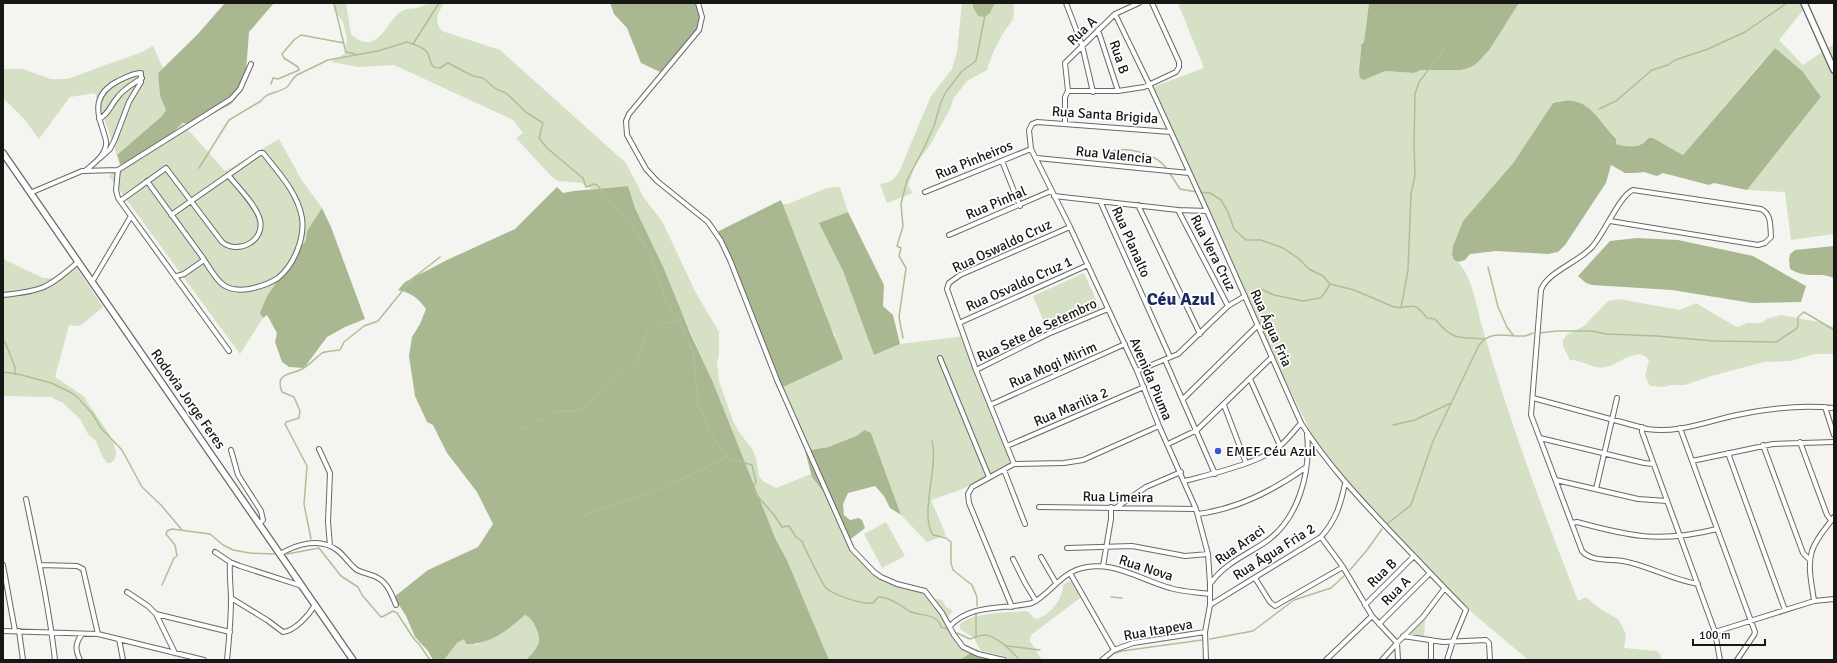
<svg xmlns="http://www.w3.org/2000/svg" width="1837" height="663" font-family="Signika,sans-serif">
<rect width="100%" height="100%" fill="#f4f5f1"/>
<!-- green -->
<path fill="#d5e0c5" d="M333,3H346L351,34C379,60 387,16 404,10C408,8 413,9 417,8C421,7 424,5 428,4C433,2 439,3 444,3C438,14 433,20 442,31L500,50L626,163L644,198L662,221L695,291L719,332V354L717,363L719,381L733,421L739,432L753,450L756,458L759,476L763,481L776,488L811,474L830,500L844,539L857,557L873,574L883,581L900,583L917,590L930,598L942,600L946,607L953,611L949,615V633L962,644L976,649L960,660H829L787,560L776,540L712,380L635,208L628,186L592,189L581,183L558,181L551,176L516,138L523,133L513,120L394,65L359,67L331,62L344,54L347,40L343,22L334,10Z
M962,3H971V6L990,13L995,3H1013L1014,8L1013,19L1002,35L992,55L987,70L967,81L953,99L951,107L930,145L915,165L908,186L913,193L887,203L880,184C890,183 894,180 899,172L931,96L952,69L957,52Z
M1178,3H1369L1364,42L1361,45C1363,61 1353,65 1364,80L1385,71L1414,73L1421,70L1435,69L1461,70L1490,49L1519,3H1809L1779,40L1803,65L1834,44V234L1791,240L1785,192L1747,190L1821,97L1775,48L1762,62L1683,155L1653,138H1648C1641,149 1627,147 1616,144L1615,139L1579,102L1562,100L1553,103L1514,162L1463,221L1453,246L1452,254L1454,260C1470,267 1477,307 1481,323C1508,417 1542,509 1578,601L1586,597L1599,608L1618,619L1626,634L1624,648L1657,651L1661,655V660H1528L1468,609L1408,551L1369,509L1317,445L1263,335L1153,87L1204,68Z
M153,46L163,68L158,73L160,96L166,110L162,116L117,155L95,93L70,97L39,139L25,120L3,98V69H22L51,79H67L142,52Z
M182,123L225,171L279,139L301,179L322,208L307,231L306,240L267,296L261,312L263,318L240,354L109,176L120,164L130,162L165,143Z
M840,187L848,212L820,223L843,271L874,355L900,344L966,336L990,403L1015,464L960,490L931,500L946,535L927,542L901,515L871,433L865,430L856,436L827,447L805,451L776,377L782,380L835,348V334L826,327L815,292L773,204H788L827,188Z
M3,259L43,278H59L74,264L103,307L80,326L69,325L55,377L85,397C89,410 130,450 111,463H108L103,458L96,441L88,434L80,419L63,403L51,397L3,396Z
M1084,273L1100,308L1048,331L1033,296Z
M1619,299L1680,310L1696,303L1733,325L1738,327L1747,323H1761L1767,319L1781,315L1819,322L1834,327V354H1815L1791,361L1764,362L1711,376L1685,385H1670L1664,387L1650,386L1645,376L1649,360C1638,345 1618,365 1606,367C1594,370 1584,360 1570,360L1563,346V340L1568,334L1584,326L1608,301Z
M886,522L905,556L882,568L864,534Z
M1071,581L1077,589L1080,598L1031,635L1030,641L1042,660H1010L1004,656L981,651L974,638L960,629V624C974,612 1006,613 1025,611L1029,612L1034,618L1038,619C1051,613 1063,599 1063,585L1067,582Z
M525,615C533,618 540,633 539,642C538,649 531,655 526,660H444L457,643L464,638L476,645C495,637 510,629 525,615Z
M1425,619L1424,639L1406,638Z"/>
<!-- forest -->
<path fill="#a9b891" d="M225,3H274L249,32L246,71L236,98L231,104L203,119L193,124L182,123C164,144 148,159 120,164L117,155L162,116L166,110L160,96L158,73L197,35Z
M610,3H698L701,25L660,72L641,63L627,28L614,14Z
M1369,3H1519L1490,49L1477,63L1471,67L1461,70H1421L1414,73L1385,71L1364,80L1360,78C1357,66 1362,57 1361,45L1364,42Z
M1775,48L1803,72L1821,97L1747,190L1714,183L1709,185L1663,173L1657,176L1644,172L1636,173H1625L1611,165L1606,183L1565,245L1558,252L1548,254L1496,251L1470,254L1465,260L1458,262L1454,260L1452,254L1453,246L1463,221L1514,162L1553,103C1587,92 1596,118 1616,139V144C1628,147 1641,149 1648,138H1653L1683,155Z
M628,186L635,208L664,269L691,335L712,380L776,540L787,560L829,660H526C531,655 537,649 539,642C540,633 533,618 525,615C508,630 489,645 466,644L464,639L457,643L444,660H433L428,651L415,637L406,616L394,597L428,570L478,547L493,524L477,492L447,453L433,425L427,422L415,396L409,356L412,337L420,324L426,309C418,298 412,293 398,290L405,282L447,260L515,229L557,187L563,193L574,191Z
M781,200L843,359L783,387L717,232Z
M322,208L331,227L365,319L345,327L327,337L304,368L289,367L282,362L275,342L277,333L267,315L263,318L260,313L267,296L306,240L307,231Z
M848,212L884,285L883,306L893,315L900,344L874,355L843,271L819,223Z
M1637,238L1678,240L1753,256L1806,286L1801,302L1752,303L1672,290L1592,285L1586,283L1578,276L1610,241Z
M1834,246V278C1818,271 1808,280 1790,269L1789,260L1790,254L1795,250Z
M865,430L871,433L901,515L890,508L884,496L875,486L848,493L843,504L844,515L850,520L859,518L862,520L865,528L847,542L830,500L812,477L805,451L828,447L856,436Z
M976,649L992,660H960Z"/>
<!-- water -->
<path fill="#afbe97" d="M971,3H995L990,13L985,17L978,16Z"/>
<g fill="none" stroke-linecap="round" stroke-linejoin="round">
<!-- stream -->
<path stroke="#afbe97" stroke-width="1.5" d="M334,3L345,49L346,52L355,54
M413,44L439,3
M271,84L273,78L278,79L299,70L298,67L284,58L282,54L294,40L301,35L344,43
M1599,109L1616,101L1652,70L1668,65L1675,60L1708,49L1745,32L1787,3
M1110,152C1126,145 1157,154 1167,169
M199,168L229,120L261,101C266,92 279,93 287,87C291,83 292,78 297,75L328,60L378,51L407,42C413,44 424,47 427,52C432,59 428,68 440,68L448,63L473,76L483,78L496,89L506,93L527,113L543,123L539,138L547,148L578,174L583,178L586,187L594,184L597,185L634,229L651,256L666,300L687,337L693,352L698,403L712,436L723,453L730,459L752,465L756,482L753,488L754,492L774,515L782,527L789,526L796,537L802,541C803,545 823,585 826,588C834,595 863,605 873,603L878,597C887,596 902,606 909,611C917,615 929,614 936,619C939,621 940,624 941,627L947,629
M1169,172L1180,189L1197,192L1210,193L1221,200L1228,212L1234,229L1246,240H1261L1283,248L1298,258L1309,269L1323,276L1330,284L1354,290L1394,307C1412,310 1412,298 1427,318L1435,319C1440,325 1446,333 1455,336C1463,339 1475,337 1484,339
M1488,267L1498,307L1507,327L1513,335
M1250,292L1259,288L1274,295L1303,301L1320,298L1324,294L1330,284
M1401,308L1408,270L1411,194L1415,175L1414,145L1415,94L1419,82L1445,48
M1540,333L1556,331H1592L1606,334L1657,336L1714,341L1776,342L1796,329L1798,326V317L1804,312L1834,330
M903,338L899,317L906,268L899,256L901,248L897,246L903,226L901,204L907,180L924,148L934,126L941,102L946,92L962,71L976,61L985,15
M3,341L5,342L15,367V373
M3,372L22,375L51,383L72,393L78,398L92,413L101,428L122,450L142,487L161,505L182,530
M1393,425L1415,420L1451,403
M520,430L558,411H574L582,409L637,360C652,330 636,329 677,321
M932,441C939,465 919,516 933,535L946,538L951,542V563L953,570L972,585L977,597V606
M583,516C631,497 683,484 727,456
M1387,524L1411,505L1433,441L1479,345C1492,329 1506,337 1524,336C1527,336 1530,334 1533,333
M311,539L304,504L307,466L285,424L286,422L299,418L300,411L294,397L282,392C274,372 292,375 302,369C310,365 315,358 322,353C327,351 334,351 340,350L344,342L364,326L378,321L412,279L440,257
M287,554L319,548L341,576L358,587L362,595L380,616L382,617L393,611L397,613L414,639L419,644L430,660
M1350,570L1367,550L1382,529
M162,585L174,558L177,556L175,545L166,534L167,531L172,529L210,534L223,545L233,550L250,553L274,554
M1111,597L1122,598
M957,633L970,639C975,638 980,634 986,635C997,637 1013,651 1019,660
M976,637V614
M1210,639L1253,631L1294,600L1331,588L1344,576
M1007,646L1040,650
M1106,660L1113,654L1122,651L1202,640"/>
<!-- street casing -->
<g stroke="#696a67" stroke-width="6">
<path id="street" d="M698,3L702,17L699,30L629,114L626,121L627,135L646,169L657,181L708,222L721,241L730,260L777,380L852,549L874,572L881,577L897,584L925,591L942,613L954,635L963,647L978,654L1004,660
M1066,3L1082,45L1093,92
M1115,14L1150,86L1207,211L1301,423C1327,464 1359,498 1392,533C1417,559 1441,585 1466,610L1453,641L1447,660
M1098,30L1118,91
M1068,91H1118L1144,87L1176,72L1179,67V62L1152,3
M99,119C109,114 110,106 117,98C123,89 133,84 142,78
M1065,123V97L1068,91L1065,63L1115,14L1139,3
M1171,132L1037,122L1032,124L1029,130L1031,149L1070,227L1137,371L1159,426L1196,509L1208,554L1210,584V605L1205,632L1206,660
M1037,158L1189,173
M1002,161L1020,206
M118,170L116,190L118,198L229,351
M85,171C93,164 104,157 106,145C107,140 104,135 103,130C95,109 95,93 118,81C124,78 133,73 141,73V82L129,102L115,139L110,149L100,158
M147,181C166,207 184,232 203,258C209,267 216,281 225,286C232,290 242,290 249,289C259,287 269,284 278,278C294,265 305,238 302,218C298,193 278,172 263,153H260L171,215
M925,192L1031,149
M30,193L82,171L118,170L231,99L240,89L251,64
M1054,196L1178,210L1207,211
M120,201L166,168L222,242C238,255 265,241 260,220C257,206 237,186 228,175
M1100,201L1170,357
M1138,205L1200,334
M1178,210L1228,306
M1610,221L1758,245L1765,243L1771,237C1770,227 1772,214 1761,209L1633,190C1620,195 1604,234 1592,247C1579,262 1547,272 1541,290L1531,415L1582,551C1591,562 1611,559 1623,561C1650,566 1672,580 1698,584
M949,235L1051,191
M177,276L184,274L204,260
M92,282L131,216
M3,295C43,291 48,288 78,262
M959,323L1088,265
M940,358L989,477
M1165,360L1215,474
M976,370L1048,334L1108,309
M1137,371L1178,354L1228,306L1245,296
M1250,379L1280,446
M1533,398L1647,429C1677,434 1708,421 1737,415C1769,408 1802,405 1834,408
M1183,399L1257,326
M990,405L1125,344
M1224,405L1246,463
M1825,407L1834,435
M1642,427V432L1715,632L1720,660
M1680,428L1755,632L1754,635L1737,660
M1540,438L1644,463L1653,464
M1800,442L1827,515L1831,520
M1168,444L1197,430L1272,357
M1763,445L1803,553L1810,560
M1007,446L1144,387
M319,449L330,473L328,522L330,546
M231,450L238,475L261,511L263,520L259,524
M1728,453L1785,610
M1692,461L1773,444L1834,442
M1014,464L976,370L947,289L949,283L960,275L1070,227
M1004,470L1025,524
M1556,480L1638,499L1667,501
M1185,481C1211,474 1260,463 1280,446C1288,439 1294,431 1301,423
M1596,489L1617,398
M26,499C37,552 49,606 55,660
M1039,507L1196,509
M1117,507L1146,487L1181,472
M1198,514C1237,509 1274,490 1305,468
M1572,523L1577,522C1632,537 1661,543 1717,529
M1321,537L1343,567L1372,616L1397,643L1382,660
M1067,548L1132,546L1185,556L1208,554
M215,552L230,562L240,566L302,586
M280,554C297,544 320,537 337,550C345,556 349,564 357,570C363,573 369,574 374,576C387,581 391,593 396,605
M1041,557L1056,583
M1013,559L1025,583L1036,601
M3,565L15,631
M40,565L77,566L83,569L98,634
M1103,566L1111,519V507
M1070,573L1114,650
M1255,578L1270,602L1275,606L1343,567
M1210,584C1224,564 1244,556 1264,543C1298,521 1311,473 1307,434
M127,592L148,606L156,614L230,632
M231,598L267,620L283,632C295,631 309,615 315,605
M1814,601C1812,585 1807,566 1812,551C1816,538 1827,527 1834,517
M1210,605L1321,537C1336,520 1340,506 1345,484
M1365,605L1414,556
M1012,607L969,503L968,494L972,487L1014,464L1064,463L1083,460L1159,426
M156,614L175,653
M1379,624L1429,574
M950,626C972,603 1004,610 1032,603C1049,595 1058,577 1076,570C1109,557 1140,580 1170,588C1183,592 1197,592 1210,594
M3,631L98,634L204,660
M19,631L23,660
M1715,632L1814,601L1834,599
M1403,636L1443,642L1486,640L1489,643L1490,660
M119,639L123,660
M80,660C75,649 75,644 82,634
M227,660C229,640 231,620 231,600C231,587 229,575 230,562
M1102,660L1114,650L1133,643L1205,632
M1326,660L1372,616
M1398,660L1397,643L1423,617L1444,589
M1431,660V640"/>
</g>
<!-- secondary casing -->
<g stroke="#696a67" stroke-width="8">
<path id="secondary" d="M1804,3L1834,70
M3,153L353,660"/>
</g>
<!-- street -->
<use href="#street" stroke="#fff" stroke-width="4"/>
<!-- secondary -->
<use href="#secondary" stroke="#fff" stroke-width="5.5"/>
</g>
<!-- markers -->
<circle fill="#3459c9" stroke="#fff" stroke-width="1.5" cx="1218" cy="451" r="4"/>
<g text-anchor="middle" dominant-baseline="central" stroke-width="3.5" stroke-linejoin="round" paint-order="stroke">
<!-- street labels -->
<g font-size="14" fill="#171716" stroke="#fff">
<text transform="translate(1082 31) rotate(-44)">Rua A</text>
<text transform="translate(1119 57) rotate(71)">Rua B</text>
<text transform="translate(1105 115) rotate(4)">Rua Santa Brigida</text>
<text transform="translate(1114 155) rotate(6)">Rua Valencia</text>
<text transform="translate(974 160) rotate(-22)">Rua Pinheiros</text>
<text transform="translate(996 203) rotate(-23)">Rua Pinhal</text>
<text transform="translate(1131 242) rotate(66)">Rua Planalto</text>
<text transform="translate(1002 246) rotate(-25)">Rua Oswaldo Cruz</text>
<text transform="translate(1213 253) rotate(63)">Rua Vera Cruz</text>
<text transform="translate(1019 284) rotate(-24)">Rua Osvaldo Cruz 1</text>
<text transform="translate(1271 328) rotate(66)">Rua Água Fria</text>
<text transform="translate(1037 330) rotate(-25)">Rua Sete de Setembro</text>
<text transform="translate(1053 365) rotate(-24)">Rua Mogi Mirim</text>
<text transform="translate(1151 379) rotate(67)">Avenida Piuma</text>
<text transform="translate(188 399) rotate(55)">Rodovia Jorge Feres</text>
<text transform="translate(1071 407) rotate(-23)">Rua Marilia 2</text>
<text transform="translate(1118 497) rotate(1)">Rua Limeira</text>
<text transform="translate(1240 545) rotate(-35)">Rua Araci</text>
<text transform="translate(1274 552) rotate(-32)">Rua Água Fria 2</text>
<text transform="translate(1146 568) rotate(18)">Rua Nova</text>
<text transform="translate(1382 573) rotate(-44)">Rua B</text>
<text transform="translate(1396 591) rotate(-45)">Rua A</text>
<text transform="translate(1158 630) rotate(-10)">Rua Itapeva</text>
</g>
<!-- poi labels -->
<g font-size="14" fill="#171716" stroke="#fff" text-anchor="start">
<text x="1226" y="451">EMEF Céu Azul</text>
</g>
<!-- district labels -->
<g font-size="18" font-weight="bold" fill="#192d64" stroke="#fff">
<text x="1181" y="299">Céu Azul</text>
</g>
</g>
<!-- border -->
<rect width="1837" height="663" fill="none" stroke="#171716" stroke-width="8"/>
<!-- scale -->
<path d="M1693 639v6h72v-6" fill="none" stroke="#171716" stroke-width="2"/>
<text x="1699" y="639" font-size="12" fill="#171716" stroke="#ffffff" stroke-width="3" paint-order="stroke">100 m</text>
</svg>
